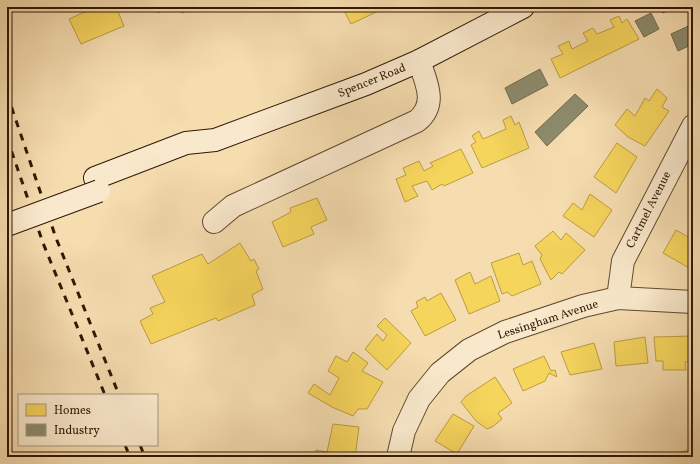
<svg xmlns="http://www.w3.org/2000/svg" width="700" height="464" font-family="Vollkorn,serif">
<rect width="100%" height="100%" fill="#f6ddb0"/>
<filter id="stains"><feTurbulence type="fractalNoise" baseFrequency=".005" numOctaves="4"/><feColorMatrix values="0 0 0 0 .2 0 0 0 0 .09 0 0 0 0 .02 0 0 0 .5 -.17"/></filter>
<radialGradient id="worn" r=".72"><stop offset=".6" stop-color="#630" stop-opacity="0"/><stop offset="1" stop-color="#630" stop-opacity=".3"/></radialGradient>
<!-- homes -->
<path fill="#f6d55c" stroke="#bb9c41" d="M96,7H116L124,26L81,44L69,19Z
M154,7H170L158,13Z
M179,7H196L182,13Z
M342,7H387L351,24Z
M619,16L622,23L627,19L639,39L560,78L551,59L563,54L558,46L569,41L572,49L588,41L583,33L593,28L597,34L614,27L610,20Z
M657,89L667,98L662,107L669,111L645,146L628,137L615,125L627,109L635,116L645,98L649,101Z
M511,116L515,125L519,122L529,148L482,168L471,145L476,142L472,136L479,131L483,139L506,129L503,120Z
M617,143L637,157L616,193L594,177Z
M461,149L473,173L444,186L442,184L432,190L427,181L412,186L418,196L405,202L396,179L406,175L403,168L419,161L424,171L433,166L430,163Z
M590,194L612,210L594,237L563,216L573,203L582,210Z
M317,198L327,220L311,227L314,234L283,247L272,222L291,212L290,208Z
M676,230L693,240V265L691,269L663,253Z
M553,231L561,240L566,233L585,250L562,274L559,272L551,280L540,259L542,255L535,246Z
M240,243L251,261L254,259L259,269L256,271L263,289L252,295L255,305L218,321L216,318L151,344L140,321L153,314L150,308L165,302L152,276L202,254L208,264Z
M519,253L523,265L532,261L541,284L512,296L507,292L502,294L491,263Z
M470,272L475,284L491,276L500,301L469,314L455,280Z
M441,293L456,320L425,336L411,311L418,307L416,302L425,297L427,301Z
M385,318L411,343L387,370L365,349L377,334L383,341L387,335L377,326Z
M693,336V361L685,362L686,370H663V361H656L654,337Z
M645,337L648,363L616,366L614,342Z
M594,343L602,369L570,375L561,352Z
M353,352L368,363L362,371L383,382L367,409H358L353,416L332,407L308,393L314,384L330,395L339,378L328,371L336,356L347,362Z
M544,356L551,371L555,370L557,377L549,373L545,381L523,391L513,369Z
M495,377L512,403L498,413L502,419L492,427L487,429L476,421L461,402L466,396Z
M453,414L474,426L457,454L435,441Z
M333,424L359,427L355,457H314L316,450L327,452Z
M693,449V457H678L677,453Z"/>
<!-- industry -->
<path fill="#8c8c6e" stroke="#71694e" d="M660,7H674L663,13Z
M651,13L659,29L644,37L635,21Z
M693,24V44L678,51L671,34Z
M540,69L548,85L512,104L505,88Z
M575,94L588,106L547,146L535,132Z"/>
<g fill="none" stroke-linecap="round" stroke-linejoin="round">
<!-- street casing -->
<g stroke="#62482e" stroke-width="24">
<path id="street" d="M214,222L233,206L417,121C438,104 426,82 419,61
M618,298L623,261L693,126
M398,457L404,431L419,399L440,373L469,350L505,332L583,306L618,298L693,302"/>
</g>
<!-- secondary casing -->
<g stroke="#311703" stroke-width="24">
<path id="secondary" d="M95,178L186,143L215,140L366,84L419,61L523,7"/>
</g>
<!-- street -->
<use href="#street" stroke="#f9e9cc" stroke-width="22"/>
<!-- secondary -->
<use href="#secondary" stroke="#f9e9cc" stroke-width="22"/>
<!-- rail -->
<path stroke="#311703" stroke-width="3" stroke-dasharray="7 7" stroke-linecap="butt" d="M7,94L56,238L119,395
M7,138L43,243L105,395
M125,445L130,457
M140,445L145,457"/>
<!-- secondary-bridge casing -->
<g stroke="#311703" stroke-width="24" stroke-linecap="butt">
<path id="secondary-bridge" d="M7,225L99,191"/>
</g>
<!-- secondary-bridge -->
<use href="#secondary-bridge" stroke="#f9e9cc" stroke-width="22"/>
</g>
<g text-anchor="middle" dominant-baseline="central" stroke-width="4" stroke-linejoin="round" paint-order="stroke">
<!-- street labels -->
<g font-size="12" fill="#311703" stroke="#f9e9cc">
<text transform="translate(372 81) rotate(-22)">Spencer Road</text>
<text transform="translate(649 210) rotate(-63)">Cartmel Avenue</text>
<text transform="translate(548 320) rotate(-18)">Lessingham Avenue</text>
</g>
</g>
<!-- margin -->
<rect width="700" height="464" fill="none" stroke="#f6ddb0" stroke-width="24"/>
<rect x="8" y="8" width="684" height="448" fill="none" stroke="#311703" stroke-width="2"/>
<rect x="12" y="12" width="676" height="440" fill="none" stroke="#311703"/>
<!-- legend -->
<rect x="18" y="394" width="140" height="52" fill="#f9e9cc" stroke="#a9957c"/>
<rect x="26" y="404" width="20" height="12" fill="#f6d55c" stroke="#a9957c"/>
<text x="54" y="414" font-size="12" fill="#311703">Homes</text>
<rect x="26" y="424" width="20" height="12" fill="#8c8c6e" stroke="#a9957c"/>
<text x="54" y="434" font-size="12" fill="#311703">Industry</text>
<rect width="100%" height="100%" filter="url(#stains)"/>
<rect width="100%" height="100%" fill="url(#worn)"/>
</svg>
